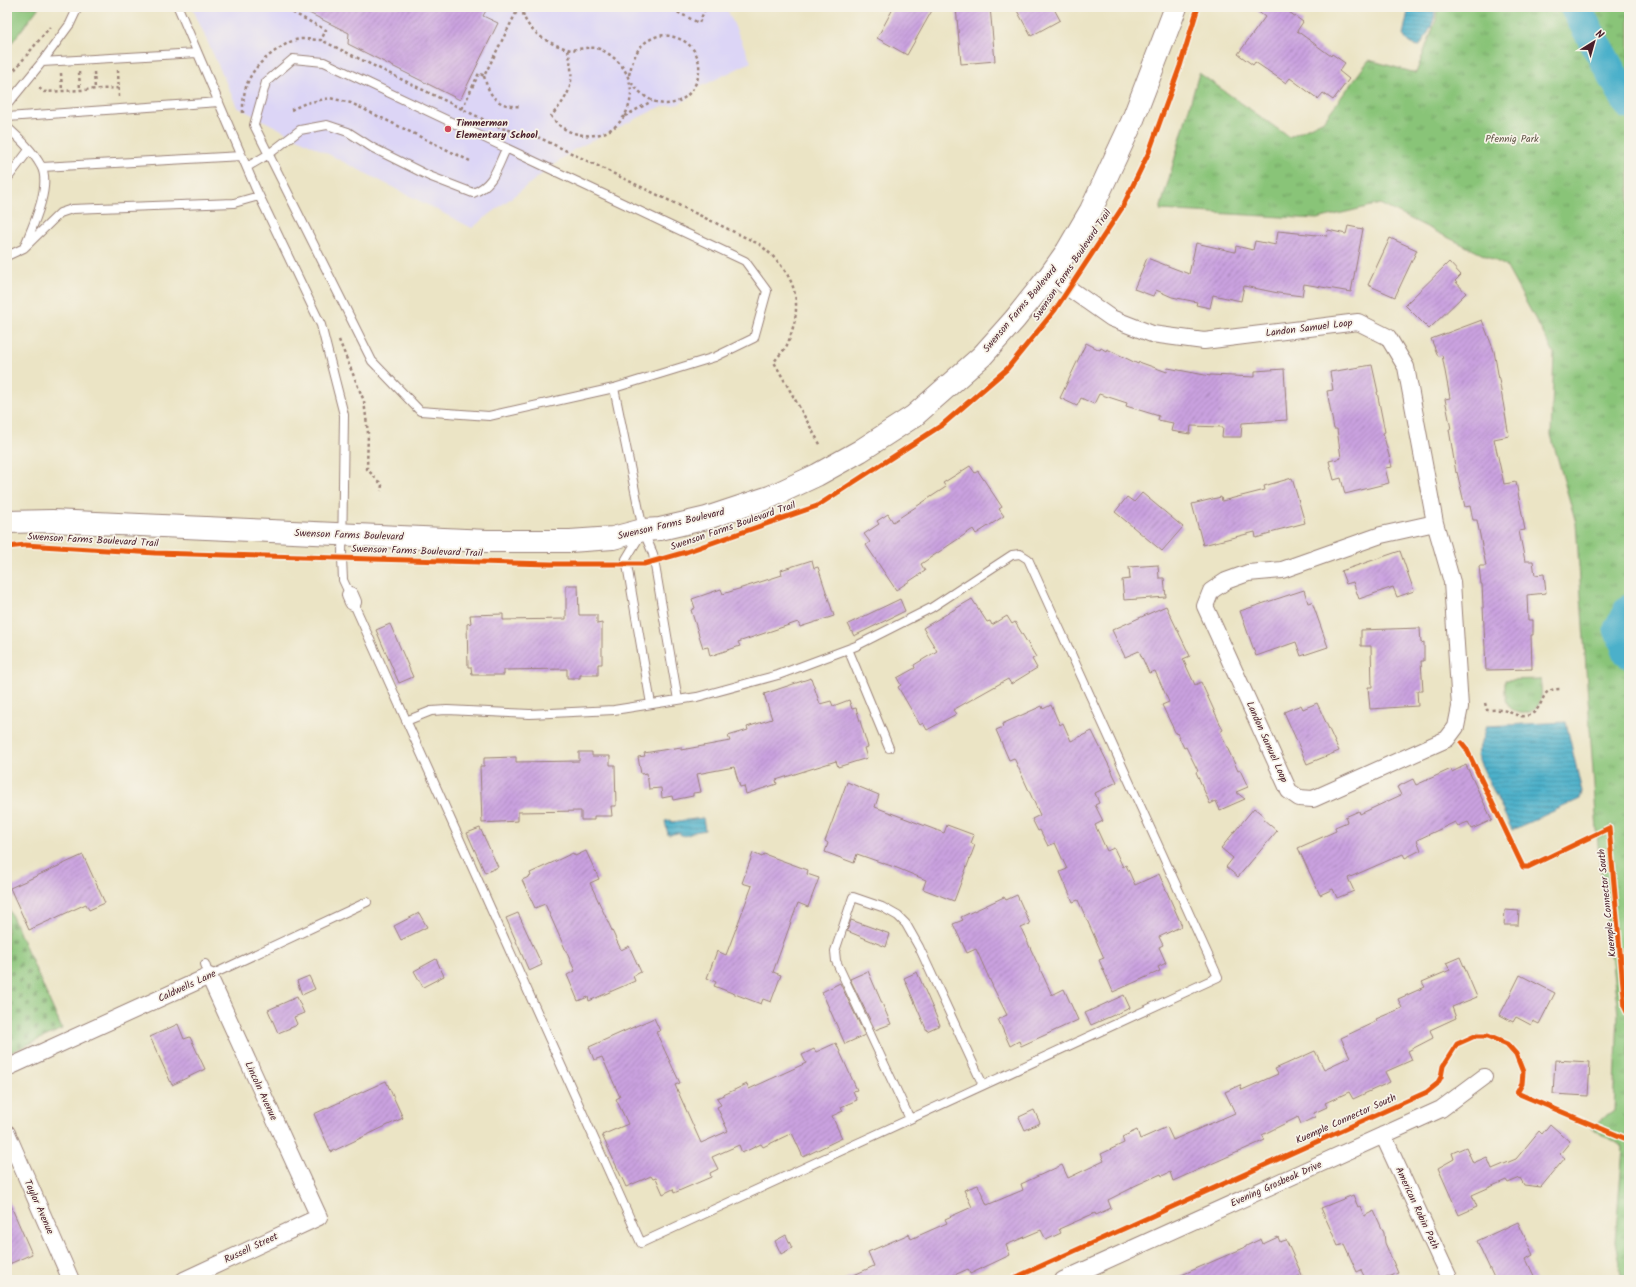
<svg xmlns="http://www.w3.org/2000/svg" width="1636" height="1287" font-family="Kalam,sans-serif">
<defs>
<pattern id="grass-tufts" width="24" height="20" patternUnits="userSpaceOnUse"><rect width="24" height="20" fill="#89c478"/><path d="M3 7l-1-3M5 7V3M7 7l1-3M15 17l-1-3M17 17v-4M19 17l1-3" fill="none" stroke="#729f63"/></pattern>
<pattern id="cemetery-stones" width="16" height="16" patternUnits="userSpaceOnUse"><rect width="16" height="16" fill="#89c478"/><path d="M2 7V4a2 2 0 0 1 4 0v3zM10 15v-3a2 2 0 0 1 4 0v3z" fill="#729f63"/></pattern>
<pattern id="water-rules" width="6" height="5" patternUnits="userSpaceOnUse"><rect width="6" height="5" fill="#4bb0ca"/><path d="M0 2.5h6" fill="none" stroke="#408fa4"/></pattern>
<pattern id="building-hatch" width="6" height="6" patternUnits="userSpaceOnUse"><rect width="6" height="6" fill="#caa2e0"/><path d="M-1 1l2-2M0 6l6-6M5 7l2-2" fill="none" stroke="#a683b6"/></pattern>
</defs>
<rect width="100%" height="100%" fill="#f7f3e8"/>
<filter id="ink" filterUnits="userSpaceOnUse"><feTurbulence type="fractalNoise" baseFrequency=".025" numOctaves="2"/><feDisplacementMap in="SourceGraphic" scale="8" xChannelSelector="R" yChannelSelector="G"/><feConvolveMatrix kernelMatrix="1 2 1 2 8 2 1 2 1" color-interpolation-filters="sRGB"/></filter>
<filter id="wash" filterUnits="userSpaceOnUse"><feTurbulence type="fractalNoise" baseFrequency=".012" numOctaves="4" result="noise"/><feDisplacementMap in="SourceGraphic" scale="16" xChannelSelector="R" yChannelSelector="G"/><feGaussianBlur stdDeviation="0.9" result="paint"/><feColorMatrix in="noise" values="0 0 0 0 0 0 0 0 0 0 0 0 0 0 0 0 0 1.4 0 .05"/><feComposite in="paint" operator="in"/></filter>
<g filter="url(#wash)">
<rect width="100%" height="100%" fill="#ebe4c5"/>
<!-- built -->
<path fill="#dcd5f6" d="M192,7H726L751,62L696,89L688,99L679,104L660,107L573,150L472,228L237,107Z"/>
<!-- grass -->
<path fill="url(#grass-tufts)" stroke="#6a7252" d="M1437,7H1629V1280H1622L1615,1242L1623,1148L1591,1127L1614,1111L1618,1013L1598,845L1576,523L1551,435L1554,353L1506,266L1380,204L1317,219L1160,210L1199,73L1289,137L1324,120L1369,60L1416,73L1436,20Z
M1540,679C1541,687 1543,696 1539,704C1532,717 1512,716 1507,702C1504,695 1505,687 1505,680Z"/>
<!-- cemetery -->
<path fill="url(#cemetery-stones)" stroke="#6a7252" d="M7,905L62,1029L7,1054Z"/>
<!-- pitch -->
<path fill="#89c478" stroke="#6a7252" d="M7,7H39L7,49Z"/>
<!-- water -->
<path fill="url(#water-rules)" stroke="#4a687a" d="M1409,7H1434C1438,20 1426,35 1420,46C1411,46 1407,42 1403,35Z
M1566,722L1582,792L1580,799L1512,830L1477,756L1486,726Z
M703,818L705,830C702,831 697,831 694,832C688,835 685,838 678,833L668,835L665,821L671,820L672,822Z"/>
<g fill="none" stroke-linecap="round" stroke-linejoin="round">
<!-- stream -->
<path stroke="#4bb0ca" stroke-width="5" d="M1620,89L1629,85"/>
<!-- river -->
<path stroke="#4bb0ca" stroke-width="31" d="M1575,7L1629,104
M1629,610L1619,629L1629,653"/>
</g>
<g id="blocks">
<!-- building -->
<path fill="url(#building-hatch)" d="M297,7H488L483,16L498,23L460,100L348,44L349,33Z
M894,7H934L907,55L877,38Z
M956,7H990L995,61L961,64Z
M1015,7H1053L1060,20L1031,36Z
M1252,7H1282L1303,22L1297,31L1331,56L1332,54L1345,63L1339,71L1349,79L1333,100L1323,93L1318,99L1290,78L1286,83L1255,62L1253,65L1238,54L1265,17Z
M1348,226L1363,229L1351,292L1304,284L1302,296L1278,293L1244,286L1241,301L1213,295L1210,308L1196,305L1197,302L1172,297L1156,290L1153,296L1134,289L1147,258L1189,274L1196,243L1235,252L1236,246L1253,250L1255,241L1276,245L1278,231L1327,236L1328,230L1346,234Z
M1390,238L1417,250L1395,297L1368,285Z
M1449,262L1461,275L1455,281L1466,293L1429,329L1405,305Z
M1482,320L1494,351L1509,436L1494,439L1504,484L1516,482L1525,530L1519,531L1525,561H1533L1535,575L1544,574L1546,593L1527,595L1528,620H1533V635H1531L1532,669L1486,670L1482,584H1481L1479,566H1486L1477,520H1473L1470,506L1465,507L1457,472L1456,473L1449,429H1451L1445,399L1450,398L1442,355L1438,356L1431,339Z
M1086,343L1100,350L1101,348L1106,351L1107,349L1138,364L1139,362L1167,372L1168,368L1210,376V375L1255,377V371L1284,369L1287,420L1242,423L1241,437H1222L1223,427L1191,426L1190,434L1171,431L1173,423L1158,420L1159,416L1126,406L1127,403L1099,394L1094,404L1081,398L1077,406L1060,398Z
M1372,365L1378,392H1377L1385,432L1383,433L1392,467L1385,468L1389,483L1345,494L1341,478L1334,480L1329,461L1341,458L1337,429H1334L1327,391L1333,390L1330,372Z
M970,466L975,473L978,471L1002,507L999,509L1004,516L976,534L973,529L921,564L925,571L896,590L866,545L870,542L864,534L879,524L877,521L888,514L893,522L946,487L943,483Z
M1292,478L1305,523L1270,532V534L1256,538L1255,532L1203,545L1192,504L1221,497L1222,501L1265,490L1264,486Z
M1142,493L1183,527L1162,551L1115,512L1127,497L1134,502Z
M1400,551L1414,591L1397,597L1393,587L1359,599L1353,582L1346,584L1341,571Z
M812,560L814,568L818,567L834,616L800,627L798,622L738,642L740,646L710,656L708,647L703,648L691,610L695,608L692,599L721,589L723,594L782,575L781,570Z
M1158,565L1159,578H1164L1166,597L1124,600L1122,580L1130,579L1129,567Z
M566,585H578L579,615H597V624L602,623V664H598V675H580V678H567V669L504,670V675H472L471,667H468L467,624L471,623L470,615L503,614V620L566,619Z
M1304,590L1308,603L1312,602L1328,647L1301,656L1296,642L1256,656L1240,611Z
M900,599L905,611L854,636L848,624Z
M972,599L987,622L990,621L992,625L1007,616L1012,624L1015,622L1036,657L1032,659L1037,668L1011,684L1008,679L953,710L956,714L927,730L923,723L920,725L898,687L901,685L897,678L915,668L914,665L937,651L923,628Z
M1166,606L1190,656L1183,659L1195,685L1201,682L1223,730L1220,732L1238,771L1240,770L1248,787L1236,792L1245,799L1220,810L1216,801L1210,804L1196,772L1198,771L1186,747L1184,748L1177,733L1176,734L1162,705L1169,702L1155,671L1149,673L1139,651L1125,657L1112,630Z
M390,624L413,677L399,683L376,630Z
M1420,628L1421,643L1424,642V661H1421L1423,691H1417L1418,706L1370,709L1368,687H1372L1371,646H1361V630Z
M811,678L820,704L831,701L833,706L849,700L852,709L856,708L868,747L864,748L867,758L838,767L836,761L776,780L777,784L746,794L744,786L740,787L734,767L697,774L701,792L693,793V796L673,800L672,796L662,798L661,788L649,789L647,773L641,774L638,757L645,756L644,753L681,747V750L730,741L728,736L748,730L747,727L772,719L764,694Z
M1317,703L1339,751L1307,764L1284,712L1301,705L1303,709Z
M1051,705L1060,725L1063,723L1071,741L1092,731L1117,782L1095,793L1099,803L1095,805L1103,821L1095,825L1107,851L1114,848L1123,867L1126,865L1135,885L1159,874L1182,926L1159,937L1163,945L1159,947L1166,963L1158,967L1160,971L1113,992L1099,960L1104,958L1078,900L1073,902L1060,872L1067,869L1055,843L1048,846L1040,830L1038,831L1032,819L1040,815L1014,758L1009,760L996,730L1003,727L1002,724L1042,706L1043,709Z
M579,752H592V756H610V765H615L616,806H611L612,816H594V820H581V811L518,812V821L482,823L480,766H484V758L516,757V762L579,761Z
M1466,765L1492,820L1472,829L1468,822L1458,826L1455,822L1417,840L1421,850L1405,858L1403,854L1348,878L1354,891L1337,898L1333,889L1320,895L1298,848L1336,831L1335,827L1347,822L1345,817L1359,811L1360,814L1401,795L1397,787L1413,779L1416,785L1451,769L1452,772Z
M847,782L879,795L875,807L944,833L947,825L974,835L971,843L975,845L954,901L923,889L926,880L897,868L857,854L854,863L825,852L828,843L825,841Z
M1254,808L1264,816L1263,819L1277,831L1238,877L1226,867L1233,858L1221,848Z
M480,828L498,867L485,873L467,833Z
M586,851L599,879L590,883L621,950L629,946L641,972L633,976L635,981L589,1001L588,997L578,1001L567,975L575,971L545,904L535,908L522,880L531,876L530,873L573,853L575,856Z
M753,853L762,857L764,854L808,870L807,874L819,878L808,907L798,903L773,972L781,975L771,1002L763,999L761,1004L714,986L716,982L707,978L717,951L726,955L752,886L742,883Z
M83,855L105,903L89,910L86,904L29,930L10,888Z
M1017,895L1030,924L1021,928L1052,995L1064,989L1078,1020L1021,1046L1019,1041L1010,1046L998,1019L1007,1015L993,987L976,949L967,953L953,924L963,920L961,917L1004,897L1006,900Z
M1505,910L1519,911L1518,925H1504Z
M419,913L427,927L401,940L394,926Z
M518,913L542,965L529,971L506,918Z
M851,920L890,934L886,947L847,931Z
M1460,957L1477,997L1452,1007L1456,1018L1430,1030L1433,1038L1408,1051L1412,1060L1385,1072L1390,1082L1353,1099L1349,1092L1325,1103L1327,1107L1314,1113L1315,1117L1301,1124L1298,1117L1262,1135L1265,1140L1173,1181L1170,1172L1162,1176L1161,1174L1132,1187V1188L1108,1200L1111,1208L1096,1215L1095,1213L1059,1229L1061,1233L1046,1240L1041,1230L1006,1245L1010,1255L970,1274L968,1269L943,1280H843L874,1266L868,1252L909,1234L911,1239L947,1223L945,1219L972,1207L964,1190L978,1185L987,1205L1023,1190L1021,1184L1062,1165L1068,1178L1104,1161L1101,1154L1124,1143L1122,1137L1137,1130L1140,1139L1167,1127L1173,1140L1235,1113L1225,1092L1240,1085L1242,1090L1278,1074L1275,1069L1315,1051L1324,1069L1350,1057L1341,1038L1377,1021L1376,1019L1402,1008L1398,999L1425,987L1422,982L1450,970L1446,963Z
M436,959L444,976L423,987L414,971Z
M868,971L891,1024L875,1030L850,979Z
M917,972L940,1025L927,1031L904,978Z
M1520,975L1555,993L1539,1024L1533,1021L1531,1025L1516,1017L1513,1022L1500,1015Z
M309,976L315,989L302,995L297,981Z
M840,983L865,1035L845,1044L822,992Z
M1124,995L1130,1008L1091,1025L1085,1013Z
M297,997L304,1013L294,1017L297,1024L295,1026L278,1033L268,1010Z
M654,1018L660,1031L656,1032L680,1083L675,1085L701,1143L728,1131L717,1107L721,1105L717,1098L747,1084L749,1089L806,1063L802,1055L814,1049L816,1052L836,1043L857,1090L853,1091L857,1100L841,1107L843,1111L832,1116L842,1138L803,1157L792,1133L763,1147L761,1144L742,1153L739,1145L712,1157L718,1169L710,1173L711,1177L674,1193L673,1189L663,1194L656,1178L653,1179L651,1176L626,1187L602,1135L628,1124L616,1099L620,1097L602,1057L594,1060L589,1047Z
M178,1024L184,1039L190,1037L205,1069L172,1085L150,1037Z
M1555,1060L1590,1062L1588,1096L1553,1094Z
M386,1081L403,1118L331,1152L314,1114Z
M1034,1110L1040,1123L1025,1130L1019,1117Z
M1550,1124L1570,1142L1560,1154L1565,1158L1541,1187L1524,1185L1520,1178L1508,1183L1506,1180L1472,1195L1477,1207L1459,1215L1438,1168L1454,1159L1452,1153L1466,1147L1473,1163L1487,1157L1492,1169L1516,1159L1539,1131L1542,1134Z
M1353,1195L1358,1207L1360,1206L1364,1216L1374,1211L1384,1233L1385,1243L1398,1273L1382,1280H1366L1361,1270L1357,1272L1344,1244L1338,1246L1321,1208Z
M7,1197L32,1254L7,1265Z
M1518,1222L1533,1255L1526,1259L1536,1280H1495L1477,1241Z
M786,1235L792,1248L781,1254L775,1241Z
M1278,1237L1280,1242L1286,1240L1302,1275L1291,1280H1170L1246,1247V1246L1261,1239L1263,1244Z"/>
</g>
</g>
<g filter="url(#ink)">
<use href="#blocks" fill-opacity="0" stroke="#9a8278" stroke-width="1"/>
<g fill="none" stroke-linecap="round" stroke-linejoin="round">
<!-- lane casing -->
<g stroke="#9a8278" stroke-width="10">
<path id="lane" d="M178,7L255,187L321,325L344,415L342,558L343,580L350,595
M293,59L324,62L745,261L767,291L754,338L715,357L614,388L489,416L420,411L372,361L254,125L266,82Z
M42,62L197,53
M7,105L42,62L70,24L78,7
M7,117L219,102
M7,127C19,138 33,151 41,166C52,185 33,226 25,245
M42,167L242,156
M247,167L269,154L300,130L327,125L348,132L373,148L429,176L473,193C494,185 497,167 506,149
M7,179L29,150
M7,256L24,248L60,213L72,209L234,203L259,196
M614,388L643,530L653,554L678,700
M641,534L626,559L651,704
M353,602L641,1243L1218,977L1028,559L1020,554L1012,555L931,608L856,646L778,675L697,697L614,710L530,714L447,710L431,711L406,721
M848,649L889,748
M205,964L209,976L367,902
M910,1119L836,961L835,951L853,897L882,907L898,916L906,924L919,947L983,1085"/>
</g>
<!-- street casing -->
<g stroke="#9a8278" stroke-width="18">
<path id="street" d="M1050,275L1111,318L1152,334L1204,341L1358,322L1388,337L1406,367L1435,523L1452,582L1460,707L1456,727L1447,739L1313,799L1299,798L1289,791L1205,606L1211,591L1226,581L1248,573L1282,570L1381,535L1435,523
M350,595L353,602
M7,1068L209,976L319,1217L184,1280
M7,1133L71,1280
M1383,1135L1450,1280
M1063,1280L1441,1109L1484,1077"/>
</g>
<!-- secondary casing -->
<g stroke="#9a8278" stroke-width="24">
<path id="secondary" d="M7,522L52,521L487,541H570L613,538L643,530L660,529L707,518L770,497L817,475L860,451L914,416L982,356L1015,319L1050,275L1067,251L1091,210L1132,122L1176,7"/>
</g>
<!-- path -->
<path stroke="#9a8278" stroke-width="2.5" stroke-dasharray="3 3" stroke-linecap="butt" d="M282,7L326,30L321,40
M522,7C524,32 549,44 571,50C579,49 588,47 596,48C602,49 609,54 614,58C650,88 624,145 578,134C567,132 558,126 551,116C574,91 574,80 568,49
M667,7L699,23L706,7
M118,70L119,97
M79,72L80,90
M94,72L95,89
M61,73L62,91
M629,75C634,56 637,43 658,36C667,34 676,37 684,41C725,67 675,141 630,81
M484,76C489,96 498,108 521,106
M7,79L50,27
M39,88L44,92L119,88
M462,109L479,73L484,76L519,7
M291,110L306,103L330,98L351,103L470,161
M243,113C242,82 254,64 280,48C286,44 294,39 302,39C309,39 315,40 321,40L501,128L540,138L759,244C786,266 802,288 794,324C792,330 790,339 787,345C784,351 778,356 774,362L821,446
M625,116L652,101
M339,340L364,401L368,433L367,469L382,485L381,491
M1485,703L1487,710C1493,710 1500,709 1506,711C1511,712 1518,717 1524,716C1542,715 1541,694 1549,691C1553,689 1558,689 1562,689"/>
<!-- lane -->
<use href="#lane" stroke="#fff" stroke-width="8"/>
<!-- street -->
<use href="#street" stroke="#fff" stroke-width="16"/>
<!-- secondary -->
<use href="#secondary" stroke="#fff" stroke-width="22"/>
<!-- cycleway casing -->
<g stroke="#f7f3e8" stroke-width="8">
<path id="cycleway" d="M7,547L25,545L155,553L551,564H644L686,552L817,506L942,425L1007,369L1055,310L1122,208L1149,152L1180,66L1198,7
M1462,743L1466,748L1523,867H1528L1609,828L1625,1008L1629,1016
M1010,1280L1427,1092L1437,1084L1441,1077L1443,1066L1457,1044L1475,1036H1488L1507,1044L1516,1054L1523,1072L1522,1084L1517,1093L1624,1138H1629"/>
</g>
<!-- cycleway -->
<use href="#cycleway" stroke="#e8590c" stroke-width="5"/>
</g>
</g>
<!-- markers -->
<circle fill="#d1495b" stroke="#f7f3e8" stroke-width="1.5" cx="448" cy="129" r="4"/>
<g text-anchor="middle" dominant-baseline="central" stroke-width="3.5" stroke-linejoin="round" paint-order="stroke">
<!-- poi labels -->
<g font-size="10" font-weight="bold" fill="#4a1f2b" stroke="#f7f3e8" text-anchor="start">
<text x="456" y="123">Timmerman<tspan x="456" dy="12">Elementary School</tspan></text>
</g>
<!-- park labels -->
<g font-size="10" fill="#5d5142" stroke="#f7f3e8">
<text x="1512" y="139">Pfennig Park</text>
</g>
<!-- street labels -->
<g font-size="10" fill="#4a1f2b" stroke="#f7f3e8">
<text transform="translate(1072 265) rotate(-56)">Swenson Farms Boulevard Trail</text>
<text transform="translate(1020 309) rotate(-50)">Swenson Farms Boulevard</text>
<text transform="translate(1309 328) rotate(-7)">Landon Samuel Loop</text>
<text transform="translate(671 524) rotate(-13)">Swenson Farms Boulevard</text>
<text transform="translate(733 526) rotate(-19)">Swenson Farms Boulevard Trail</text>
<text transform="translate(349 535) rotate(2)">Swenson Farms Boulevard</text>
<text transform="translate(93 540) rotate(3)">Swenson Farms Boulevard Trail</text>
<text transform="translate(417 551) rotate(2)">Swenson Farms Boulevard Trail</text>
<text transform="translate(1267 742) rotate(66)">Landon Samuel Loop</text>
<text transform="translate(1607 903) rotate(-96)">Kuemple Connector South</text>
<text transform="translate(187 986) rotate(-25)">Caldwells Lane</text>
<text transform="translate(261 1091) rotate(65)">Lincoln Avenue</text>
<text transform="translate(1346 1119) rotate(-24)">Kuemple Connector South</text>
<text transform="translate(1276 1184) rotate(-24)">Evening Grosbeak Drive</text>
<text transform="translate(39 1207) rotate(66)">Taylor Avenue</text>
<text transform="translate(1417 1208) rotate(65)">American Robin Path</text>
<text transform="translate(251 1248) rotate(-25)">Russell Street</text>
</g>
</g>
<!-- margin -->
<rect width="1636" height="1287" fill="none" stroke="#f7f3e8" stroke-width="24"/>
<!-- north arrow -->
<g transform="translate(1594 42) rotate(37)" stroke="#f7f3e8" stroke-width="3" paint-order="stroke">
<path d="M0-3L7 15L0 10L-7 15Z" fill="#4a1f2b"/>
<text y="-6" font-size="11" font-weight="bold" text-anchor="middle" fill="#4a1f2b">N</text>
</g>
</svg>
